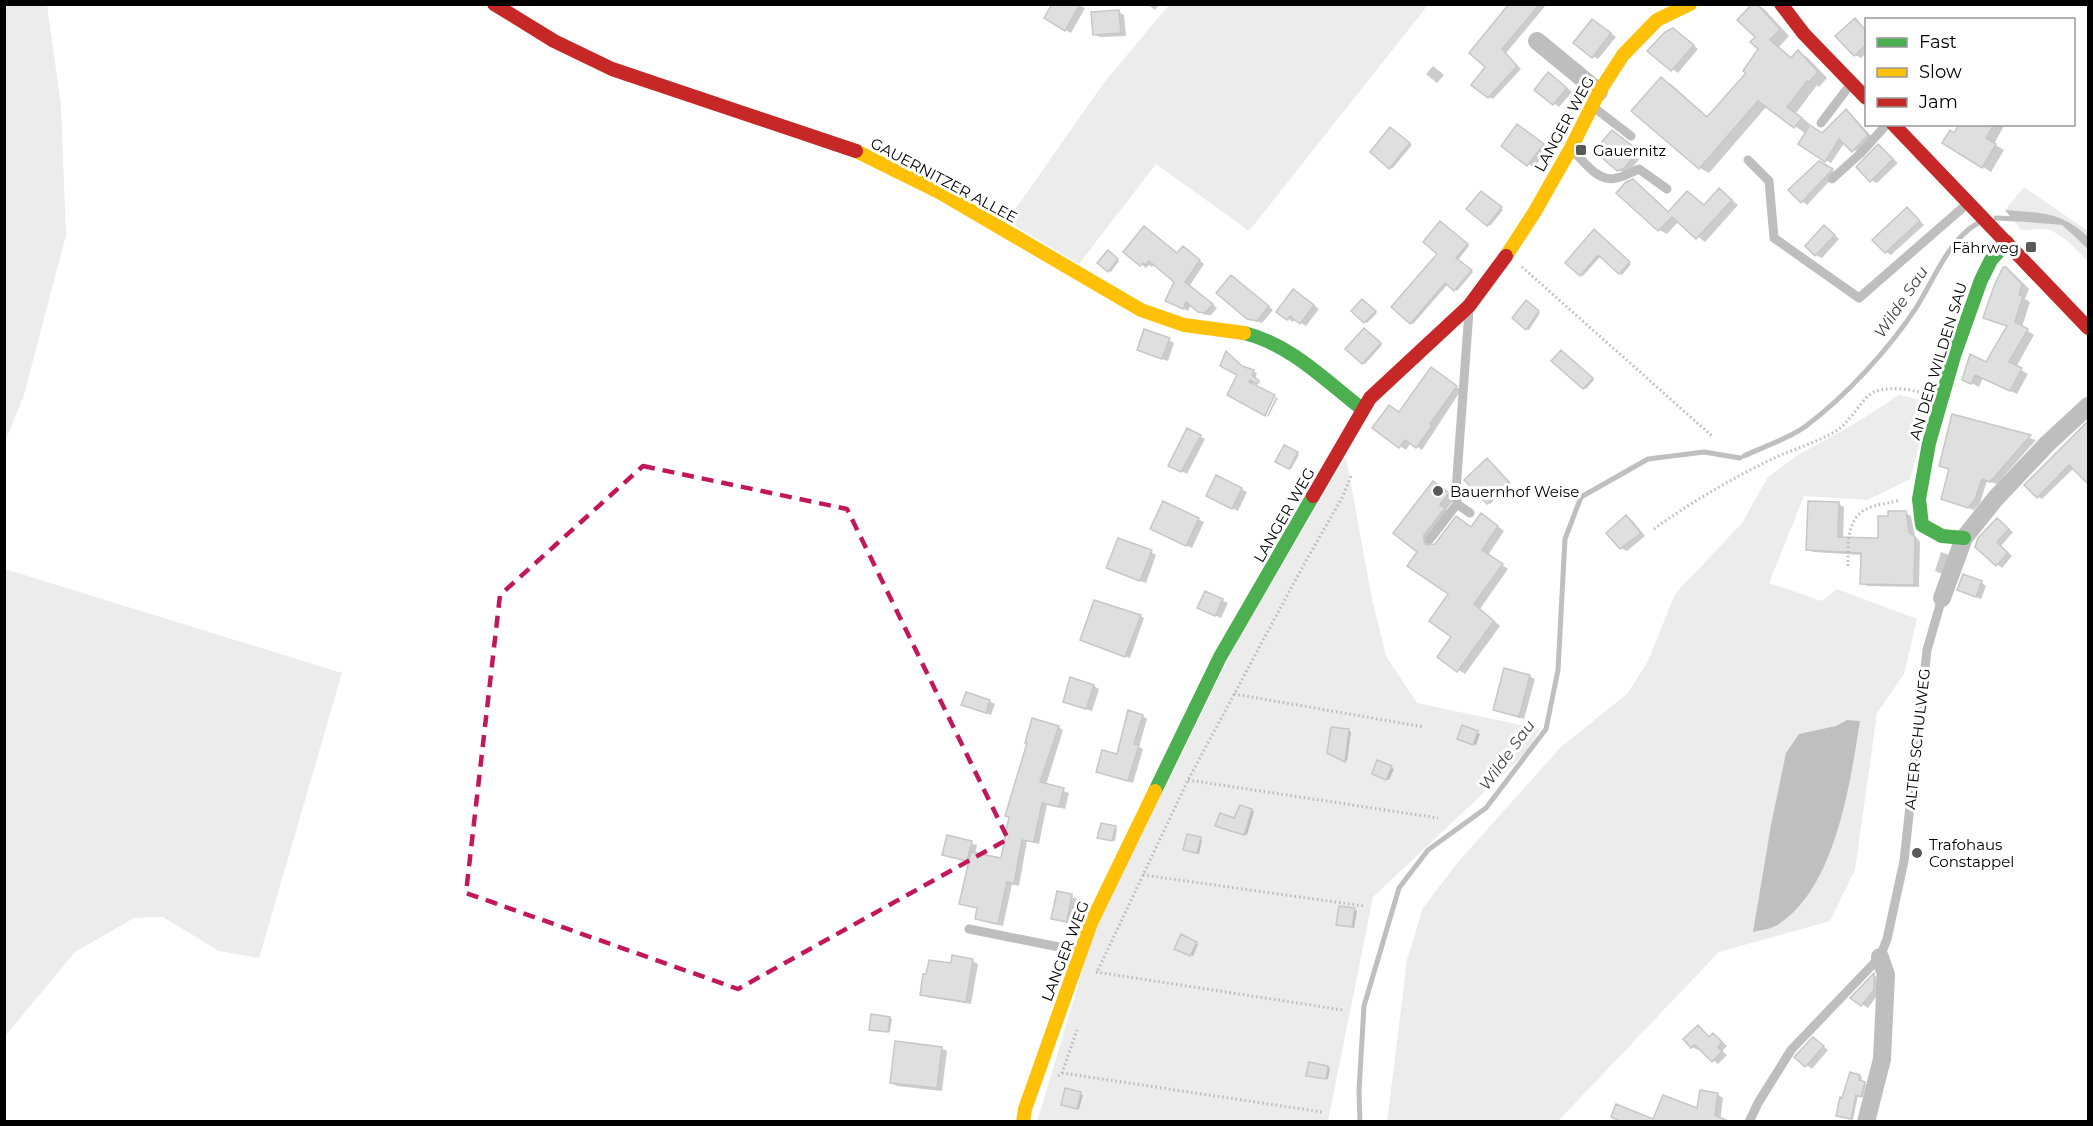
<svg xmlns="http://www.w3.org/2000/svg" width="2093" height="1126" font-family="Montserrat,sans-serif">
<rect width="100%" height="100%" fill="#fff"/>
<!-- green -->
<path fill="#ececec" d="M5,4L47,5L61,105L66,235L24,395L5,442Z
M1169,5H1428L1249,231L1156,164L1079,264L1007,221L1103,84Z
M2024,187L2088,231V237C2061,211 2040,213 2005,210Z
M2014,221L2062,225L2088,249V261L2067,240L2049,229L2021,230Z
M1899,395L1931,402L1910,479L1867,500L1804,496L1769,583L1822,601L1837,589L1917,619L1904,674L1877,713L1855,870L1830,921L1719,952L1558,1121L1387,1122L1407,960L1423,908L1458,862L1561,747L1628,693L1648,661L1675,594L1742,523L1768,477L1798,455L1859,421Z
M1346,457L1372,599L1386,656L1417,703L1540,729L1526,753L1373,897L1328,1121L1037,1122L1094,932L1241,633Z
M5,569L342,673L259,958L219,951L163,917L134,918L75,952L5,1036Z"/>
<!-- water -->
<path fill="#bfbfbf" d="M2005,210C2040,213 2061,211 2088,237V249L2062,225L2014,221Z
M1847,720L1860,721C1850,783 1836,886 1779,924C1772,929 1761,930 1753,932L1771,825L1786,753L1799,734L1836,726Z"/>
<!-- shadow -->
<path fill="#0003" d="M1078,4L1085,8L1071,33L1046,18Z
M1147,4H1159L1155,10Z
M1513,4H1547L1506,53L1521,69L1493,99L1489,97L1487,67Z
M1756,4L1764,9L1789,36L1779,47L1792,58L1798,52L1808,58L1827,78L1819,87L1817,85L1796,113L1810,124L1808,126L1822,135L1846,111L1851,114L1873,138L1859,154L1845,142L1831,163L1800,144L1806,134L1767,106L1709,173L1700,168L1661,79L1671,84L1709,118L1748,73L1760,49Z
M1119,12L1124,15L1126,36L1100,37L1094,34Z
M1855,20L1866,30V53L1861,58L1855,55L1838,36Z
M1598,24L1616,37L1598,59L1593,56Z
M1679,33L1698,49L1678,73L1649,51Z
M1433,66L1444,75L1437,83L1426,74Z
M1554,77L1572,92L1559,107L1536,89Z
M1961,124H2005L1994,144L2004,150L1991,172L1944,143L1955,134Z
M1523,129L1548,148L1534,168L1504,145Z
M1393,130L1412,145L1392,169L1390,167Z
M1618,135L1643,155L1629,171L1624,173L1618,170Z
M1878,146L1898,163L1877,183L1871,180Z
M1819,163L1837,173L1807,205L1790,190Z
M1633,181L1640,185L1670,213L1705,206L1719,190L1738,205L1705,242L1679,221L1667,234L1659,230L1618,193Z
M1483,194L1503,210L1490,226L1488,225Z
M1907,209L1924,225L1891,255L1886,252Z
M1442,224L1469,246L1458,260L1473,272L1457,291L1448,284L1413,324L1411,323L1439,254Z
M1825,227L1839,239L1822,258L1816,255Z
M1596,233L1631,264L1622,275L1601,256L1583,276L1581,275Z
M1125,251L1178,255L1188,251L1204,264L1190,285L1217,308L1211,315H1205L1191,305L1188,311L1172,303L1176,282L1155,264L1152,267L1149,265L1146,268Z
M1110,253L1119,261L1111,272L1108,270Z
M2006,269L2013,273L2029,289L2025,299L2030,302L2022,327L2034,335L2016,367L2028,374L2017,394L1983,378L1979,387L1964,379L1987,364L2008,327L1984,318Z
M1236,279L1273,310L1262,323L1248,318Z
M1299,294L1319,309L1306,326L1295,319L1293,322L1288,319Z
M1365,302L1377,313L1367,323L1353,311Z
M1529,304L1540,313L1529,330L1526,328Z
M1367,331L1382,345L1365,364L1362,363Z
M1169,340L1174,343L1168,361L1144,352Z
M1564,353L1594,380L1586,389L1583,387Z
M1244,368L1257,373L1255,378L1261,384L1253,381L1252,385L1229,394Z
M1437,372L1461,390L1422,450L1411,442L1406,450L1374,428L1400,414Z
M1276,397L1278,398L1268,417L1267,416Z
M1953,415L2036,440L1997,484L1987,481L1980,503L1974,510L1948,501L1951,470L1941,465Z
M1188,430L1205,439L1187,474L1170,465Z
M2080,438L2088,446V482L2074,468L2042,499L2037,496Z
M1285,447L1299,455L1291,469L1277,462Z
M1489,461L1511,483L1490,504L1488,503Z
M1217,477L1247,492L1238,511L1213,499Z
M1440,487L1455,498L1446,510L1451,513L1431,540L1432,546L1488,519L1504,531L1488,555L1508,569L1480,609L1500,626L1465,674L1439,657L1453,636L1450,594L1419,552L1395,533Z
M1164,503L1204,522L1192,548L1157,532Z
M1839,504L1844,507L1843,539H1879L1889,517L1906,513L1911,516L1915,536L1920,542L1919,587L1867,586L1862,583V555L1813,552L1807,549Z
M1626,517L1632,520L1645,536L1627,551L1621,548L1608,533Z
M1997,520L2013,532L2001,546L2012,556L2002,568L1977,546Z
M1151,552L1156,555L1146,583L1113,571Z
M1941,552L1952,556L1945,575L1935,571Z
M1981,582L1986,586L1981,599L1959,590Z
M1206,593L1228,603L1221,618L1205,611Z
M1140,616L1144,618L1130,658L1086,642Z
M1529,676L1535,679L1524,719L1495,710Z
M1094,686L1099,689L1092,711L1064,701Z
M989,701L995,704L991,715L969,707Z
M1143,716L1147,719L1139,747L1143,749L1133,783L1097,771L1118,756Z
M1058,727L1063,730L1046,785L1069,793L1065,809L1047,804L1039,844L1027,841L1019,886L1012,884L1003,926L982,921L977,918L978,909L961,903L970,862L943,854L948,836L977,845L975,855L1002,860Z
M1463,727L1480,734L1476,745L1461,740Z
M1349,731L1351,732L1347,761L1329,753Z
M1378,762L1394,769L1389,780L1374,773Z
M1241,807L1254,811L1247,835L1219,827L1235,819Z
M1115,828L1117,829L1115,841L1101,838Z
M1200,838L1202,840L1199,854L1187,851Z
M1058,893L1077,899L1072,924L1053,918Z
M1355,910L1357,911L1354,928L1338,924Z
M1182,936L1198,944L1193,956L1176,948Z
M972,961L978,964L971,1004L927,997L921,994L952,965Z
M1874,975L1879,978V993L1868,1008L1853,998Z
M889,1018L892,1019L890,1032L873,1030Z
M1698,1027L1710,1037L1713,1035L1719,1038L1727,1046L1722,1051L1727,1055L1718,1064L1700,1048L1698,1050L1692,1047Z
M1813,1039L1828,1050L1812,1069L1796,1057Z
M941,1048L947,1051L942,1091L897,1086L892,1083Z
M1328,1067L1330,1068L1328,1079L1310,1076Z
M1860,1076L1862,1077L1861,1082L1866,1084L1863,1097L1858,1095L1853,1120L1840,1117L1837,1116L1843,1100Z
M1080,1094L1083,1095L1079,1109L1065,1106Z
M1717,1094L1723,1098L1720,1122L1699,1110Z"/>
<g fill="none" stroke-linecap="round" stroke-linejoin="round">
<!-- stream -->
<path stroke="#bfbfbf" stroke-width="5" d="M1996,218L2017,219
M1744,456C1763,447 1790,438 1806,426C1846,396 1889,349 1916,308C1934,280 1948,240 1978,223
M1360,1122L1359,1090L1364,1006L1399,888L1428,850L1486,808L1546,729L1558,670L1565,539L1581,497L1648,459L1704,452L1740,458"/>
</g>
<!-- building -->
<path fill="#dfdfdf" stroke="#c7c7c7" stroke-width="1.5" d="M1052,4H1080L1065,31L1044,18Z
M1509,4H1540L1502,49L1517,66L1488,98L1471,85L1485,67L1469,53Z
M1752,4H1757L1780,29L1770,40L1791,58L1798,50L1818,72L1809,82L1807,81L1787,107L1802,118L1794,128L1758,101L1699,169L1631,111L1661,77L1707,117L1746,73L1743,71L1758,49L1750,42L1755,37L1737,20Z
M1119,10L1121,33L1093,35L1091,12Z
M1855,18L1866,31V45L1854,56L1835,36Z
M1592,19L1611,33L1592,58L1573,43Z
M1673,28L1694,45L1671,71L1647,51L1665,32Z
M1548,72L1567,88L1553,105L1534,90Z
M1846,109L1868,135L1852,152L1839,139L1825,162L1798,144L1810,125L1822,133Z
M1517,124L1544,144L1527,166L1501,146Z
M1959,124H1994L1986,138L1996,144L1982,168L1942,143L1950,130L1954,133Z
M1390,127L1410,143L1389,169L1370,152Z
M1612,130L1639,151L1623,169L1617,171L1594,151Z
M1878,144L1893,159L1870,182L1856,167Z
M1819,161L1833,169L1801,203L1788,190Z
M1633,179L1668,212L1687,191L1704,205L1719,188L1732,200L1696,239L1672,217L1658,231L1616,193L1626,182Z
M1481,191L1502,207L1487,226L1466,209Z
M1907,207L1920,221L1885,253L1872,240Z
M1440,221L1468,244L1456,258L1472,270L1454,291L1445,283L1410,324L1391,307L1437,254L1423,242Z
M1824,225L1835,235L1815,256L1805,246Z
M1144,226L1177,253L1183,246L1200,260L1185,282L1213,304L1205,313L1198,312L1186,302L1183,309L1165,301L1174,282L1149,261L1146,265L1143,263L1140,266L1123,252Z
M1594,229L1630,262L1619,274L1598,255L1580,276L1565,263Z
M1108,250L1118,259L1108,272L1097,263Z
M2003,267H2006L2022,284L2019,295L2023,296L2015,322L2028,329L2009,362L2022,368L2010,391L1975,375L1971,384L1962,380L1970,354L1986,362L2007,326L1983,318L1994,286Z
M1231,275L1269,306L1257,321L1247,319L1216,293Z
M1293,289L1314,305L1300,324L1290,316L1287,320L1276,312Z
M1362,299L1376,311L1364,323L1351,311Z
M1526,300L1539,311L1526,330L1512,318Z
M1364,328L1381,343L1362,364L1345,349Z
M1144,329L1170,338L1162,359L1137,350Z
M1561,350L1593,378L1583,389L1551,361Z
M1226,351L1242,366L1254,370L1252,375L1259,381L1257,384L1250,380L1249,382L1275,395L1265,416L1227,395L1237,375L1220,366Z
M1431,367L1457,386L1430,424L1432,426L1416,448L1405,440L1399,448L1372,428L1389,405L1399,412Z
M1952,414L2031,435L1990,482L1982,479L1975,500L1968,508L1941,499L1949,469L1939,466Z
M2088,421V484L2069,465L2037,498L2024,485Z
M1187,428L1201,435L1181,472L1168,466Z
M1284,445L1298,452L1289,469L1275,462Z
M1487,458L1509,482L1487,504L1464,480Z
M1216,475L1242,488L1232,509L1206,496Z
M1433,481L1449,493L1440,505L1445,508L1424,535V541L1426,545L1435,544L1456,516L1471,527L1481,513L1498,526L1482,550L1503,564L1474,604L1494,621L1457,672L1437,657L1451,637L1429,621L1448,594L1407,566L1417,552L1393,533Z
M1163,501L1199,518L1186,546L1150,529Z
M1808,501L1839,502L1838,537L1878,538V516H1888V511H1906L1909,532L1915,537L1914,585L1860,584L1861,553L1806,550Z
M1626,515L1641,533L1620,549L1606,533Z
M1997,518L2009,529L1997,542L2008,553L1996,566L1975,547L1978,538Z
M1118,538L1152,550L1140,581L1106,568Z
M1963,574L1982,581L1976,597L1957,590Z
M1205,591L1223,599L1215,616L1197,608Z
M1094,600L1141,615L1125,657L1080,640Z
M1504,668L1530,675L1519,717L1493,710Z
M1070,677L1094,685L1086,709L1063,702Z
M966,692L990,700L986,713L961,705Z
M1128,710L1143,715L1134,744L1139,745L1128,781L1096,772L1102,750L1117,754Z
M1032,718L1059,726L1040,782L1064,788L1059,807L1042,803L1034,842L1022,840L1014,884L1007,882L998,924L975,919L977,908L959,904L971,852L1001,858L1009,817L1005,816L1027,743H1025Z
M1462,725L1478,731L1473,745L1457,739Z
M1331,727L1349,729L1345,762L1327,753Z
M1377,760L1392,766L1386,780L1372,774Z
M1240,805L1252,809L1244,835L1215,826L1220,813L1234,818Z
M1101,823L1116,826L1112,841L1097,838Z
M1187,834L1201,837L1197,853L1183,850Z
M947,835L972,841L967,861L942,855Z
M1057,891L1072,894L1067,922L1051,919Z
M1339,906L1355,908L1352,927L1336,925Z
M1181,934L1197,942L1190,956L1174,949Z
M952,955L973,959L966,1002L920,995L923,974H926L929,960L951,963Z
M1874,973V990L1861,1006L1850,998Z
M871,1014L890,1017L888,1032L869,1030Z
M1698,1025L1709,1037L1713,1033L1722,1042L1718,1047L1722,1051L1712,1062L1695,1045L1691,1048L1683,1039Z
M1813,1037L1824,1046L1805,1067L1794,1057Z
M895,1041L942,1047L937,1088L890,1083Z
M1309,1062L1328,1066L1326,1079L1306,1076Z
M1850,1072L1860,1075L1859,1080L1865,1082L1861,1097L1856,1095L1851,1119L1836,1116L1840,1097L1842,1098Z
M1065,1088L1081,1092L1077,1109L1061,1105Z
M1700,1090L1718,1093L1715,1115L1730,1122H1621L1611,1117L1616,1104L1653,1119L1663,1095L1697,1108Z"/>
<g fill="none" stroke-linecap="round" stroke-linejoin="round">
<!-- path -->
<path stroke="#b9b9b9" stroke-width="3" stroke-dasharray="1.5 3" stroke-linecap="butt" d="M1522,267L1712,436
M1654,529C1691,502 1731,479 1772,459C1793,449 1816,443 1836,431C1851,422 1863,396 1874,392C1890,386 1907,389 1924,393
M1848,566C1848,547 1846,519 1866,509C1876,504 1888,504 1899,500
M1234,694L1424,727
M1188,780L1438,818
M1143,875L1364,906
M1098,970L1188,780L1303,566L1342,498L1352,474
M1096,972L1343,1010
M1062,1073L1322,1112
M1058,1076L1062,1073L1077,1030"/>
<!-- lane -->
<path stroke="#bebebe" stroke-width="9" d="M1592,106L1631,136
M1821,123L1850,85
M1572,150C1584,161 1598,183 1616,178C1624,177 1631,172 1639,169L1667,189
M1748,160L1769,181L1774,238L1859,298L1967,204
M1832,179L1861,153L1887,124
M1469,311L1456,490L1457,504L1470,513
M1430,539L1457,504
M969,929L1079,951
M1749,1122L1758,1103L1791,1050L1880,957L1887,939L1904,861L1927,650L1942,598"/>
<!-- street -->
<path stroke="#bebebe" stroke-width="18" d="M1537,41L1599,92
M1942,598L1964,538L1995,499L2047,444L2088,406
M1866,1122L1882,1059L1886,975L1880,957"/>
<!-- fast -->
<path stroke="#4caf50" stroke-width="14" d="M1244,333C1290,344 1326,381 1362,409
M1964,538L1942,536L1922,525L1919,499L1929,443L1954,356L1981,280L1991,260L2007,242
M1155,791L1220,657L1313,496"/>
<!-- slow -->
<path stroke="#ffc107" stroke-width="14" d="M856,151L939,192L1141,310L1184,325L1244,333
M1506,256L1534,213L1571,148L1599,92L1623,55L1657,20L1690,4
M1023,1122L1025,1109L1091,923L1155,791"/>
<!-- jam -->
<path stroke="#c62828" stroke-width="14" d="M494,4L554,41L612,69L856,151
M1781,4L1804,34L1866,98
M1893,124L2088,328
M1313,496L1370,398L1469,306L1506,256"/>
</g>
<!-- marked area -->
<path fill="none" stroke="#c2185b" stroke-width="4.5" stroke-dasharray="12 8" stroke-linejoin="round" d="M643,466L847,509L1008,839L738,989L466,893L500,595Z"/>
<!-- markers -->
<g fill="#595959" stroke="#fff" stroke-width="2">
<rect x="1575" y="144" width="12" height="12" rx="3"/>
<rect x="2025" y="241" width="12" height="12" rx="3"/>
<circle cx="1438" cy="491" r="6"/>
<circle cx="1917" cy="853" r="6"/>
</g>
<g text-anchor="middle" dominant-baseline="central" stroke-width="6" stroke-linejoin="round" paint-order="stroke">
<!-- street labels -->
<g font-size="15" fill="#000" stroke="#fff">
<text transform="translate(1564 124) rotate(-61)">LANGER WEG</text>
<text transform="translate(944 180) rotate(28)">GAUERNITZER ALLEE</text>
<text transform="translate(1938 361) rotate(-73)">AN DER WILDEN SAU</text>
<text transform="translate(1284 515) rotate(-60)">LANGER WEG</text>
<text transform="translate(1917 739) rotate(-84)">ALTER SCHULWEG</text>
<text transform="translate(1065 951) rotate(-69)">LANGER WEG</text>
</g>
<!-- poi labels -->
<g font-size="15" fill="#000" stroke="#fff" text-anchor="start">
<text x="1593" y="150">Gauernitz</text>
<text x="2019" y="247" text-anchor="end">Fährweg</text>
<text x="1450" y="491">Bauernhof Weise</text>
<text x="1929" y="844">Trafohaus<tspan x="1929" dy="17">Constappel</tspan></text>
</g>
<!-- water labels -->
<g font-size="16" font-style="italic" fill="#444" stroke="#fff">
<text transform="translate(1901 302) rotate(-56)">Wilde Sau</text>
<text transform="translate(1507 755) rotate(-54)">Wilde Sau</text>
</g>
</g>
<!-- border -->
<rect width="2093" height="1126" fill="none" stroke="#000000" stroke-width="12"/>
<!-- legend -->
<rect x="1865" y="18" width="210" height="108" fill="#ffffff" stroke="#999999" stroke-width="1.5"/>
<rect x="1877" y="38" width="30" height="9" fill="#4caf50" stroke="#999999" stroke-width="1.5"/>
<text x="1919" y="48" font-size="18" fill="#000000">Fast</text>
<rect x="1877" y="68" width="30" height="9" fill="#ffc107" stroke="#999999" stroke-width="1.5"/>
<text x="1919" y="78" font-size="18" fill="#000000">Slow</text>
<rect x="1877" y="98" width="30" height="9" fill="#c62828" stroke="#999999" stroke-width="1.5"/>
<text x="1919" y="108" font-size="18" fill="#000000">Jam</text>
</svg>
